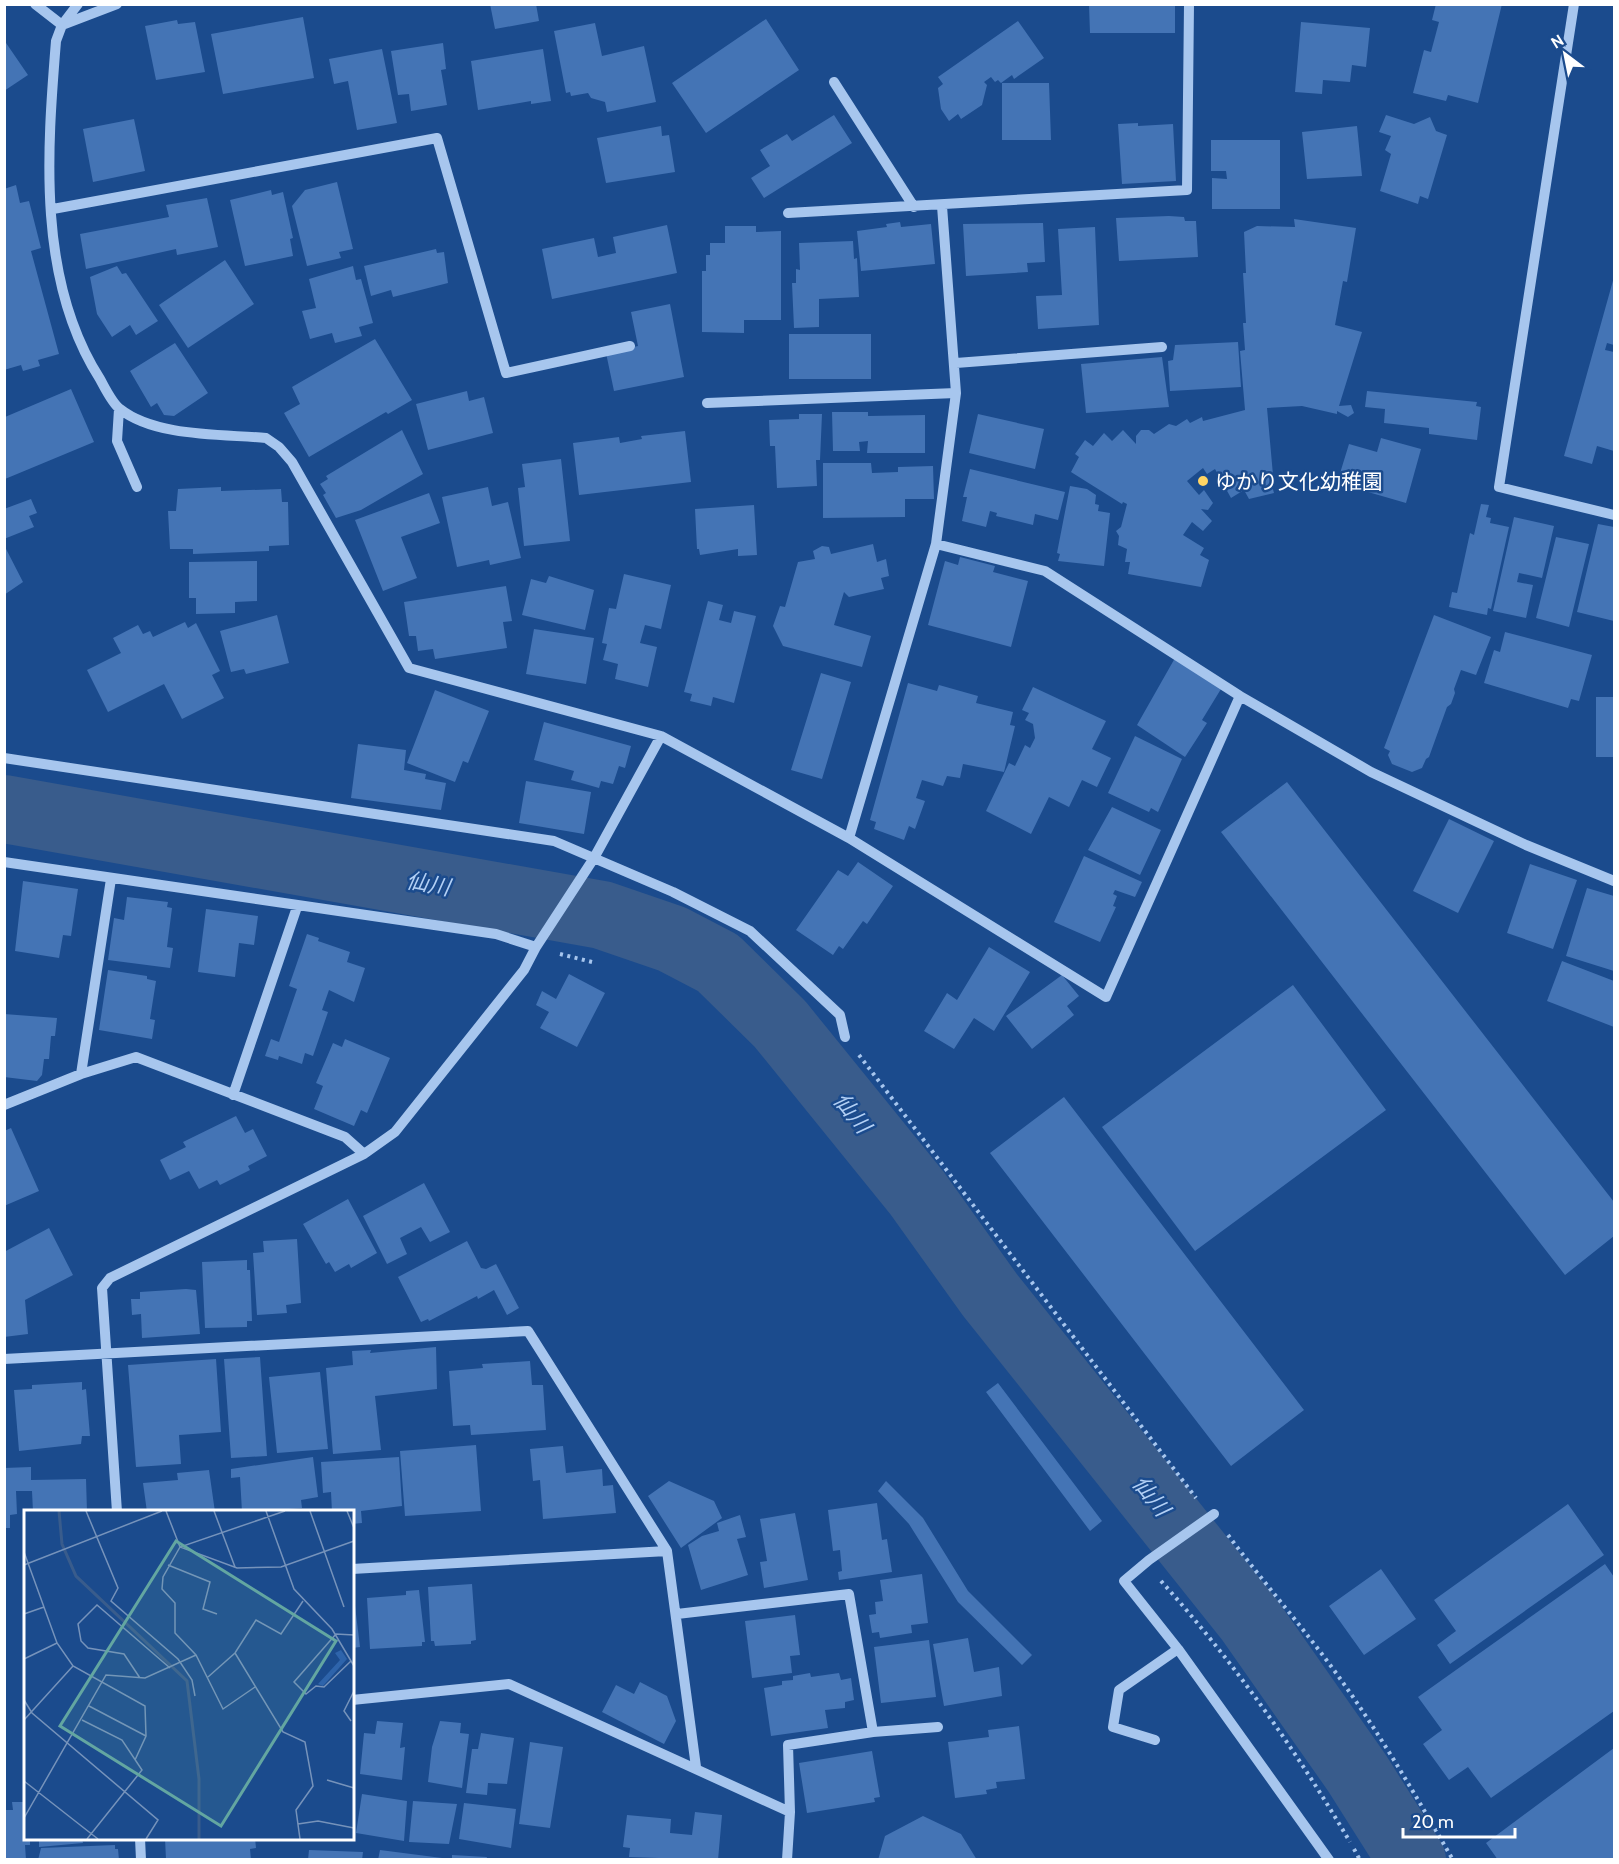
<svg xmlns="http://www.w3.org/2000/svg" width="1619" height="1864" font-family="Cabin,'Noto Sans JP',sans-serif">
<rect width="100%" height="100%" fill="#1b4b8d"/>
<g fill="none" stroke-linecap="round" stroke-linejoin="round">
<!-- river -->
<path stroke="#395c8c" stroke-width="68" d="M4,809L602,915L672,939L718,963L780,1024L917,1193L990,1295L1249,1619L1357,1773L1412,1860"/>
</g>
<!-- building -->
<path fill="#4474b5" d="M490,4H536L539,21L495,29Z
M1089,4H1175V33H1090Z
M1436,4H1502L1478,103L1448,95L1446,101L1413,93L1424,50L1431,52L1439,22L1432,20Z
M303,17L314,78L223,94L211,34Z
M766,19L799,70L706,133L672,83Z
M177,20L178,24L195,22L205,72L156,80L145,26Z
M1018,21L1044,58L1014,79L1012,75L1001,83L998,80L995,82L991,77L984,82L987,85L982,105L961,119L958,114L949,121L941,109L938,88L943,84L938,77Z
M1301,22L1370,28L1366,67L1352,65L1350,82L1323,80L1322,94L1295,92Z
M595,23L602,56L644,46L656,102L607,112L605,102L591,98L588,93L571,96L570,92L566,93L554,31Z
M4,40L28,75L4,91Z
M443,43L446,69L441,70L447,105L411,111L409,94L398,95L391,51Z
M382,49L397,123L357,130L348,81L334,84L329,59Z
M543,49L551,101L531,104V101L478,110L471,61Z
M1002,83H1049L1051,140H1002Z
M834,115L852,143L764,198L751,178L770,166L760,150L787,134L792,141Z
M1386,115L1414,124L1430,117L1436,131L1447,135L1428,199L1420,196L1418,204L1380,191L1391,154L1385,150L1391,136L1379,132Z
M134,119L145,171L93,182L83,129Z
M1138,123V126L1173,124L1176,181L1122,184L1118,124Z
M661,126L662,136L669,135L675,172L606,183L597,138Z
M1357,126L1362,176L1307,179L1302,132Z
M1211,140H1280V209H1212V178L1227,179L1226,171H1211Z
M337,182L353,249L339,252L341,258L307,266L292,206L305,190Z
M16,185L20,203L29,201L41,248L31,251L59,354L38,360L40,366L23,371L21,365L4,370V189Z
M271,190L272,195L283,192L293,238L290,239L293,256L245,266L230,200Z
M207,198L218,247L177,255L176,249L86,269L80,234L169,217L166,205Z
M1169,216L1184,217L1185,221H1196L1198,257L1119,261L1116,218Z
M1294,219L1356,228L1347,282L1343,281L1335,325L1362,332L1339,406L1351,405L1354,413L1348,417L1337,411V414L1302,406L1267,408L1273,475H1269L1274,493L1249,499L1244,490L1231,498L1215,469L1207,474L1203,468L1187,481L1199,495L1204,490L1213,503L1208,510L1201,509L1212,521L1203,531L1192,522L1183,535L1204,548L1200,555L1209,560L1201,587L1128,574L1130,562H1125L1127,549L1118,545L1119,536L1116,531L1121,527L1127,504L1123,502L1122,504L1071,472L1079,457L1075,454L1085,440L1093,446L1104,433L1112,441L1123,430L1136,444V436L1141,430H1149L1154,434L1169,424L1176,426L1187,419L1190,423L1202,417L1203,421L1245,410L1240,351L1245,350L1243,323H1246L1243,273H1246L1244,232L1257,226L1295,227Z
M900,222L901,227L931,224L935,264L861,271L857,231L887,227L886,224Z
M1043,223L1045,262L1027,263L1028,272L966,276L963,224Z
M667,225L677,273L552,299L542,249L594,238L598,257L616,253L613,237Z
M725,226H756V232L781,231V320H744V333L702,332V271H706V255H710V243H725Z
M1095,227L1099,325L1038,329L1036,296L1062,295L1058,229Z
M853,241L854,259L857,258L859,297L819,299V327L794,328L792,283H796V269L800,270L799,243Z
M436,249L437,253L444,252L448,283L393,297L391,290L371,296L364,266Z
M225,260L254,304L188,348L159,305Z
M117,266L122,274L126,273L158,321L136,335L130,325L112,337L97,314L90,277Z
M353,266L356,280L361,279L373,323L359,327L362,336L335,343L332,333L310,339L302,311L316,308L309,279Z
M1614,277V345L1607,343L1605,350L1614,352V451L1597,446L1592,464L1564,456Z
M670,304L684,377L614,391L606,353L638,346L631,312Z
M789,334H871V379H789Z
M375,339L412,400L388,414L386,412L309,457L284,413L300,404L292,387Z
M1238,342L1241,387L1170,391L1168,361L1173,360L1175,345Z
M175,343L208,393L174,416L164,415L157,403L151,407L130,371Z
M1162,357L1169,407L1086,413L1081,364Z
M71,389L94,442L5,479V417Z
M467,391L469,401L484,397L493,433L428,450L416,404Z
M1367,391L1477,402L1476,406L1481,407L1477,440L1429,434V428L1384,423L1385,409L1365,407Z
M832,412H868V416L925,415V453H867L868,441L859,442L860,451H833Z
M799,414H822L820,460H816L817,486L777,488L775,446H770L769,420L799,419Z
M978,414L1044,429L1035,469L969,453Z
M402,430L423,474L361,510L336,518L323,495L326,493L320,484L328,479L326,476Z
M685,431L691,482L579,495L573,443L619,437L620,443L642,439L641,436Z
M1381,438L1421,449L1406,503L1337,483L1349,444L1377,452Z
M561,459L570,541L524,546L518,488L525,487L522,464Z
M823,463H871L872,473L898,472V467L933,466L934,499H905V517L823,518Z
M970,469L1065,492L1058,520L1035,514L1033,525L996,516L997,513L990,511L986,527L962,521L967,497H963Z
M1070,486L1087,489L1096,495L1095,504L1099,505L1098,511L1110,513L1104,566L1058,561L1060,554L1057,553Z
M221,487V491L281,489L282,502H288L289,545L269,546V551L193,554V549H170L168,511H176L178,489Z
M488,487L492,506L508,502L521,558L490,565L489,560L457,567L442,497Z
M429,493L440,523L401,537L417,578L383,591L355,520Z
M31,499L37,513L29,516L34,527L4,539V509Z
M1481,504L1489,505L1486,517L1491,518L1490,523L1509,527L1491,609L1488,608L1487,615L1449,607L1452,592L1457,593L1470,533L1474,535Z
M754,505L757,555L738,556V549L700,555L699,549H697L695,509Z
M1514,517L1554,526L1542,578L1519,573L1517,582L1533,585L1526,618L1493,611Z
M1598,524L1614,527V621L1577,612Z
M1556,537L1589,544L1569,627L1536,618Z
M873,544L877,562L886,559L889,576L881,578L884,589L849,597L844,592L834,625L871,636L862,667L783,646L773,626L780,606L785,607L798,562L815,559L813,551L822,546L829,547L831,554Z
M4,545L23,582L4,595Z
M960,557L995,566L993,572L1028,581L1011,647L928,625L945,561L958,565Z
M257,561V601L235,602V613L196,614V598H189V562Z
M624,574L671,585L661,629L645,625L640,643L657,647L648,687L615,679L618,664L603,660L607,644L602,643L609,608L616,609Z
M549,576L594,590L585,630L522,615L531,579L546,583Z
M506,586L512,621L503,622L507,648L435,659L433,649L418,651L416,636H409L404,602Z
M708,601L723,605L719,620L731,623L734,611L756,616L734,703L713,697L711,706L690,701L692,694L684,692Z
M277,615L289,663L246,674L244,669L231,672L220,631Z
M1434,615L1491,637L1476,675L1461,670L1454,689L1455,693L1451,704L1447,707L1429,757L1426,759L1422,768L1412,772L1392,764L1388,755L1390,751L1384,748Z
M185,622L188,628L196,623L220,671L212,675L224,698L182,719L164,684L108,712L87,670L121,653L113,638L138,625L143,634L150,631L153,637Z
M534,629L594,638L586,684L526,674Z
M1505,632L1592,655L1579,701L1571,699L1568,708L1484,683L1494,650L1500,652Z
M1175,658L1221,689L1202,720L1207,723L1185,757L1137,725Z
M821,673L851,682L822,779L791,770Z
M908,683L937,691L939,685L978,696L976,703L1013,712L1010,725L1015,726L1004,772L963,764L960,778L947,776L943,786L922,780L916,798L925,801L915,829L909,826L904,840L874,829L876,822L870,820Z
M1033,687L1106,721L1092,749L1111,758L1097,787L1082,780L1069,807L1049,797L1031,834L986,811L1009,763L1015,766L1025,745L1030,748L1035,738L1033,724L1025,720L1029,713L1022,710Z
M435,690L489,711L468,763L463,761L455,782L407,763Z
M1596,697H1614V757H1596Z
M544,722L631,746L625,768L619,766L613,784L601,781L599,788L571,780L574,771L534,760Z
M1135,736L1182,759L1158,812L1151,808L1149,812L1108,793Z
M358,744L406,750L404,770L426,774L425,779L446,783L441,810L351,798Z
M526,781L591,792L584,834L519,823Z
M1287,782L1614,1202V1236L1565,1275L1221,832Z
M1112,807L1161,830L1140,875L1088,850Z
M1449,819L1494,841L1458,913L1413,891Z
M1084,856L1142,882L1135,897L1115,890L1113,894L1117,896L1113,906L1116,907L1100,942L1054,922Z
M858,862L893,886L867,924L863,921L843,949L839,946L833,955L796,930L838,870L848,876Z
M1530,864L1577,880L1553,949L1507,933Z
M23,881L78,889L71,936L63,935L59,958L15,951Z
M1587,888L1614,896V971L1566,956Z
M127,897L168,902L167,907L172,908L167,947L173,948L170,968L108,960L114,918L124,920Z
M206,909L258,916L254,945L239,943L235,977L198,972Z
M307,934L319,938L318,941L350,952L347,962L365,968L354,1002L329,990L322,1010L328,1012L313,1056L305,1053L302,1064L279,1056L278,1060L265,1056L271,1039L279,1042L297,989L289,986Z
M989,947L1030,972L994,1031L974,1018L954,1049L924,1031L947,993L957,1000Z
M1562,961L1614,981V1027L1547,1001Z
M108,970L147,976V979L156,981L150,1019L155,1020L152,1039L99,1030Z
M569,974L605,993L577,1047L540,1028L549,1012L536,1005L542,991L556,999Z
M1062,975L1079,996L1067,1006L1074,1015L1032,1049L1006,1016Z
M1293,985L1386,1110L1195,1251L1102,1127Z
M4,1014L57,1018L55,1036H51L49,1059H44L42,1075L37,1081L4,1077Z
M345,1039L390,1058L367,1113L361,1110L354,1126L314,1109L323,1086L316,1083L333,1043L342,1047Z
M1064,1097L1304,1410L1231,1466L990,1153Z
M236,1116L245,1133L253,1129L267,1156L248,1166L250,1170L220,1185L217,1180L199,1189L189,1171L170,1180L160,1160L186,1147L183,1142Z
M11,1128L39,1191L4,1206V1131Z
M424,1183L450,1232L430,1242L421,1227L400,1238L407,1254L387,1264L363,1216Z
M348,1199L377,1253L351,1268L349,1264L335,1272L329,1262L326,1264L303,1224Z
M49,1228L73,1275L25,1300L28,1334L4,1337V1252Z
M297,1239L301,1303L286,1305L287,1313L257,1315L253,1253L264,1252L263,1241Z
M467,1241L481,1268L486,1269L496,1264L519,1308L507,1315L494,1290L478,1299L477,1296L429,1321L428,1319L421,1322L398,1277Z
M247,1260V1270H250L252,1321H247V1327L205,1328L202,1262Z
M186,1289L196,1290L200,1334L142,1338L141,1314L132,1315L131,1299H140V1292Z
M436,1347L437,1389L375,1396L381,1450L333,1454L326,1368L353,1365L352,1351L371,1350L370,1353Z
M260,1357L267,1456L231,1458L224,1359Z
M216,1359L221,1432L179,1435L181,1464L136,1467L128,1365Z
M530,1361L532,1385H543L546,1430L471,1435L470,1425L453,1426L449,1371L483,1368L482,1364Z
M320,1372L328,1449L277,1453L269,1377Z
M82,1382V1390L86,1389L90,1436H82L81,1444L19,1451L14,1390L32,1389V1385Z
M998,1383L1102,1521L1090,1531L986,1392Z
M476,1445L481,1511L405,1516L400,1451Z
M563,1446L566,1473L602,1469L603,1486L613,1485L616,1513L543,1519L540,1480L533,1481L530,1449Z
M313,1457L318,1497L301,1500L302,1508L289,1509V1512H242L240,1477L231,1478V1469Z
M399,1457L402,1506L361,1511L362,1523L352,1524V1512H332L331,1492L323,1493L321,1462Z
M31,1467V1480L86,1479L87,1512H33L32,1491H16L17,1514L10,1515V1528H4V1468Z
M209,1470L215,1512H147L143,1483L178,1480L177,1473Z
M669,1481L714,1501L722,1518L681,1548L648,1496Z
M886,1481L923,1518L968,1591L1032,1655L1022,1665L958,1602L909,1524L878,1491Z
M877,1503L882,1540L887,1539L892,1572L839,1580L838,1572L842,1571L840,1550L833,1551L828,1510Z
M1568,1504L1604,1555L1450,1664L1437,1645L1456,1631L1434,1600Z
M795,1513L808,1580L764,1588L760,1562L767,1561L760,1519Z
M740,1515L746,1537L737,1539L748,1575L701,1590L688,1545L702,1536L719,1531L717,1523Z
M1605,1564L1614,1577V1711L1491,1798L1468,1767L1449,1780L1423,1744L1442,1730L1418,1697Z
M1381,1569L1416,1619L1364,1655L1329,1606Z
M922,1574L928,1623L911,1625L912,1633L880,1638L879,1632L872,1633L869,1615L876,1614L875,1602L883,1601L880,1580Z
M352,1581L360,1647L352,1648Z
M472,1584L476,1640L471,1641V1644L435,1646L434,1641H431L428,1587Z
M419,1590L425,1642H422V1646L370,1649L367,1598L406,1595V1591Z
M795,1615L800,1655L790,1656L792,1673L752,1678L745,1621Z
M968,1638L974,1672L999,1667L1002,1696L944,1706L933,1644Z
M929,1640L936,1697L881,1703L874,1647Z
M810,1673L811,1677L839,1673L841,1680L851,1678L854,1700L845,1702V1708L825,1710L828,1728L771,1736L764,1688L782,1685V1681L793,1680V1676Z
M640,1682L667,1696L676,1721L664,1744L602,1712L616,1685L634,1694Z
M377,1721L403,1723L400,1748L405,1747L402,1780L360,1774L364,1733L375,1734Z
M440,1721L461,1723L460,1733L469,1734L462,1788L428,1782L432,1747Z
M1019,1726L1025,1779L996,1782L997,1788L986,1790L987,1794L955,1798L948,1742L989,1737L988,1730Z
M481,1733L514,1738L507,1784L488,1783L487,1795L466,1793L472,1749H478Z
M530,1742L563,1747L550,1828L519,1824Z
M1614,1748V1860H1498L1486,1843Z
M872,1751L880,1797L874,1798L875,1802L807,1813L799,1763Z
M362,1794L407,1801L404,1841L356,1833Z
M413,1801L457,1804L449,1844L409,1842Z
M12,1802H26V1838H30V1845H25L26,1860H4V1810H13Z
M464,1803L516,1809L511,1848L459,1839Z
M695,1812L722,1815L718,1860L629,1857L630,1848L623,1847L627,1815L671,1819L670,1833L692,1835Z
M923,1816L961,1834L977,1860H878L885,1836Z
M39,1838H82L83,1843L39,1847Z
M165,1838H255L256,1848L250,1849L251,1860H166Z
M115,1845V1849H118L119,1860H38L41,1848Z
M309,1850L363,1852L362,1860H308Z
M380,1850L442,1858V1860H378Z
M452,1855L487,1857L486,1860H452Z"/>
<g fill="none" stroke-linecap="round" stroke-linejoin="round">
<!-- path -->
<path stroke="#a7c6ee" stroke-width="4" stroke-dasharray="3 4.5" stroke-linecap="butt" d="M560,954L596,963
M859,1055L1196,1498
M1228,1535C1263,1582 1302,1626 1336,1673C1379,1732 1416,1796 1453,1860
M1161,1581C1233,1661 1296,1750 1350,1842
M1354,1849L1360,1860"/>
<!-- minor -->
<path stroke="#a7c6ee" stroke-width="10" d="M35,4L62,25L117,4
M78,4L62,25L56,41C47,152 37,281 100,379C105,388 112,403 120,409C155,437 222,434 266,438L279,447L292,462L409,668L661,736L849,838L1106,997L1240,696
M1574,4L1499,487L1614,515
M834,82L914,207
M53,209L437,138L506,373L630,346
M788,213L1187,190L1189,4
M956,363L1162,347
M707,403L956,393
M119,409L117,441L137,487
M936,544L1045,571L1240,696L1371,772L1526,845L1614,881
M4,758L554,841L673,892L750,931L840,1015L845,1037
M849,838L936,544L956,393L942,206
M4,862L496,934L536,947
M81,1074L111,879
M233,1095L297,907
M4,1105L81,1074L136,1057L345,1137L364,1154
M4,1359L528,1331L667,1551L696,1767
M117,1512L102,1288L110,1278L364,1154L395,1132L524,970L536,947L594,858L661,736
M1214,1514L1149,1560L1124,1581L1178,1649L1329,1860
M352,1569L667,1551
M677,1614L849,1594L873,1732
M352,1700L509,1684L790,1812
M1155,1740L1113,1727L1119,1690L1178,1649
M140,1838L141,1860
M787,1860L790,1812L788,1745L873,1732L938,1727"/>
</g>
<!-- markers -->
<circle fill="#ffd464" stroke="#1b4b8d" stroke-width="2" cx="1203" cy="481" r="6"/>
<g text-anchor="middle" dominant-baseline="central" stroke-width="5" stroke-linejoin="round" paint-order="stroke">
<!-- poi labels -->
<g font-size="21" fill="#fff" stroke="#1b4b8d" text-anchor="start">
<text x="1215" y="481">ゆかり文化幼稚園</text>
</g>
<!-- water labels -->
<g font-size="22" font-style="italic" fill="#b3d0f5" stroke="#1b4b8d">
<text transform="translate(428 884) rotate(10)">仙川</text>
<text transform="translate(852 1113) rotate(51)">仙川</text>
<text transform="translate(1151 1496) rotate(51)">仙川</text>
</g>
</g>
<!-- overview -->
<g transform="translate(24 1510)">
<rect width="330" height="330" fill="#1b4b8d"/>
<path d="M317,140L323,149L299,176L294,174L316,150L311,143Z" fill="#2e64ab"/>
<path fill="none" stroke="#395c8c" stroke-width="3" d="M35,1L38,34L52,66L163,171L175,269V329"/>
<path fill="none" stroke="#7693bb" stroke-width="1.5" d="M62,1L94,78L87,91L154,149L168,170L171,186M142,1L156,37L213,58L257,57L330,31M190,1L211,57M242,1L270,79L308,119L330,156M286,1L320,97M323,1L330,18M0,42L33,133L49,156L121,196L122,226L111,250M0,55L138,1M144,55L186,72L179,99L193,104M0,104L20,97M211,143L259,222L281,232L289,276L272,300L276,329M0,149L33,133M327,151L300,177L292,176L282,184L270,172L312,124L330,125M184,167L211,143L232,110L257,124L279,91M116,168L100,144L64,138L57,131L54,114L73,95L146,158M231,177L199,199L172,145L151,123V93L138,79L139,67L156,37L261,1M0,190L8,203L134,310L122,329M65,196L122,226M0,210L49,156M58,210L98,230L118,260L63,329M327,211L320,201L330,181M303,270L330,278M0,271L74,329M0,308L82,165L121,168L172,145M274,314L294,311L330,318"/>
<path fill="#63a6a1" fill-opacity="0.15" stroke="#63a6a1" stroke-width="3" d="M152,31L312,131L197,316L36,216Z"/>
<rect width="330" height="330" fill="none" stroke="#fff" stroke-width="3"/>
</g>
<!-- border -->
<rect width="1619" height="1864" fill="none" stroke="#ffffff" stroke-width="12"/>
<!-- north arrow -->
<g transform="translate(1565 54) rotate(328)" stroke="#1b4b8d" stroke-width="4.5" paint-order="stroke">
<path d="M0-4.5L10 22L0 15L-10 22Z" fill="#ffffff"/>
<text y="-9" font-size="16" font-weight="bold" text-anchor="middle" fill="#ffffff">N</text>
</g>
<!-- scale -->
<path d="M1403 1828v9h112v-9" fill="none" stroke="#ffffff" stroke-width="3"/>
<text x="1412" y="1828" font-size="18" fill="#ffffff" stroke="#1b4b8d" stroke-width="4.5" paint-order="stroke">20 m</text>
</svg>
